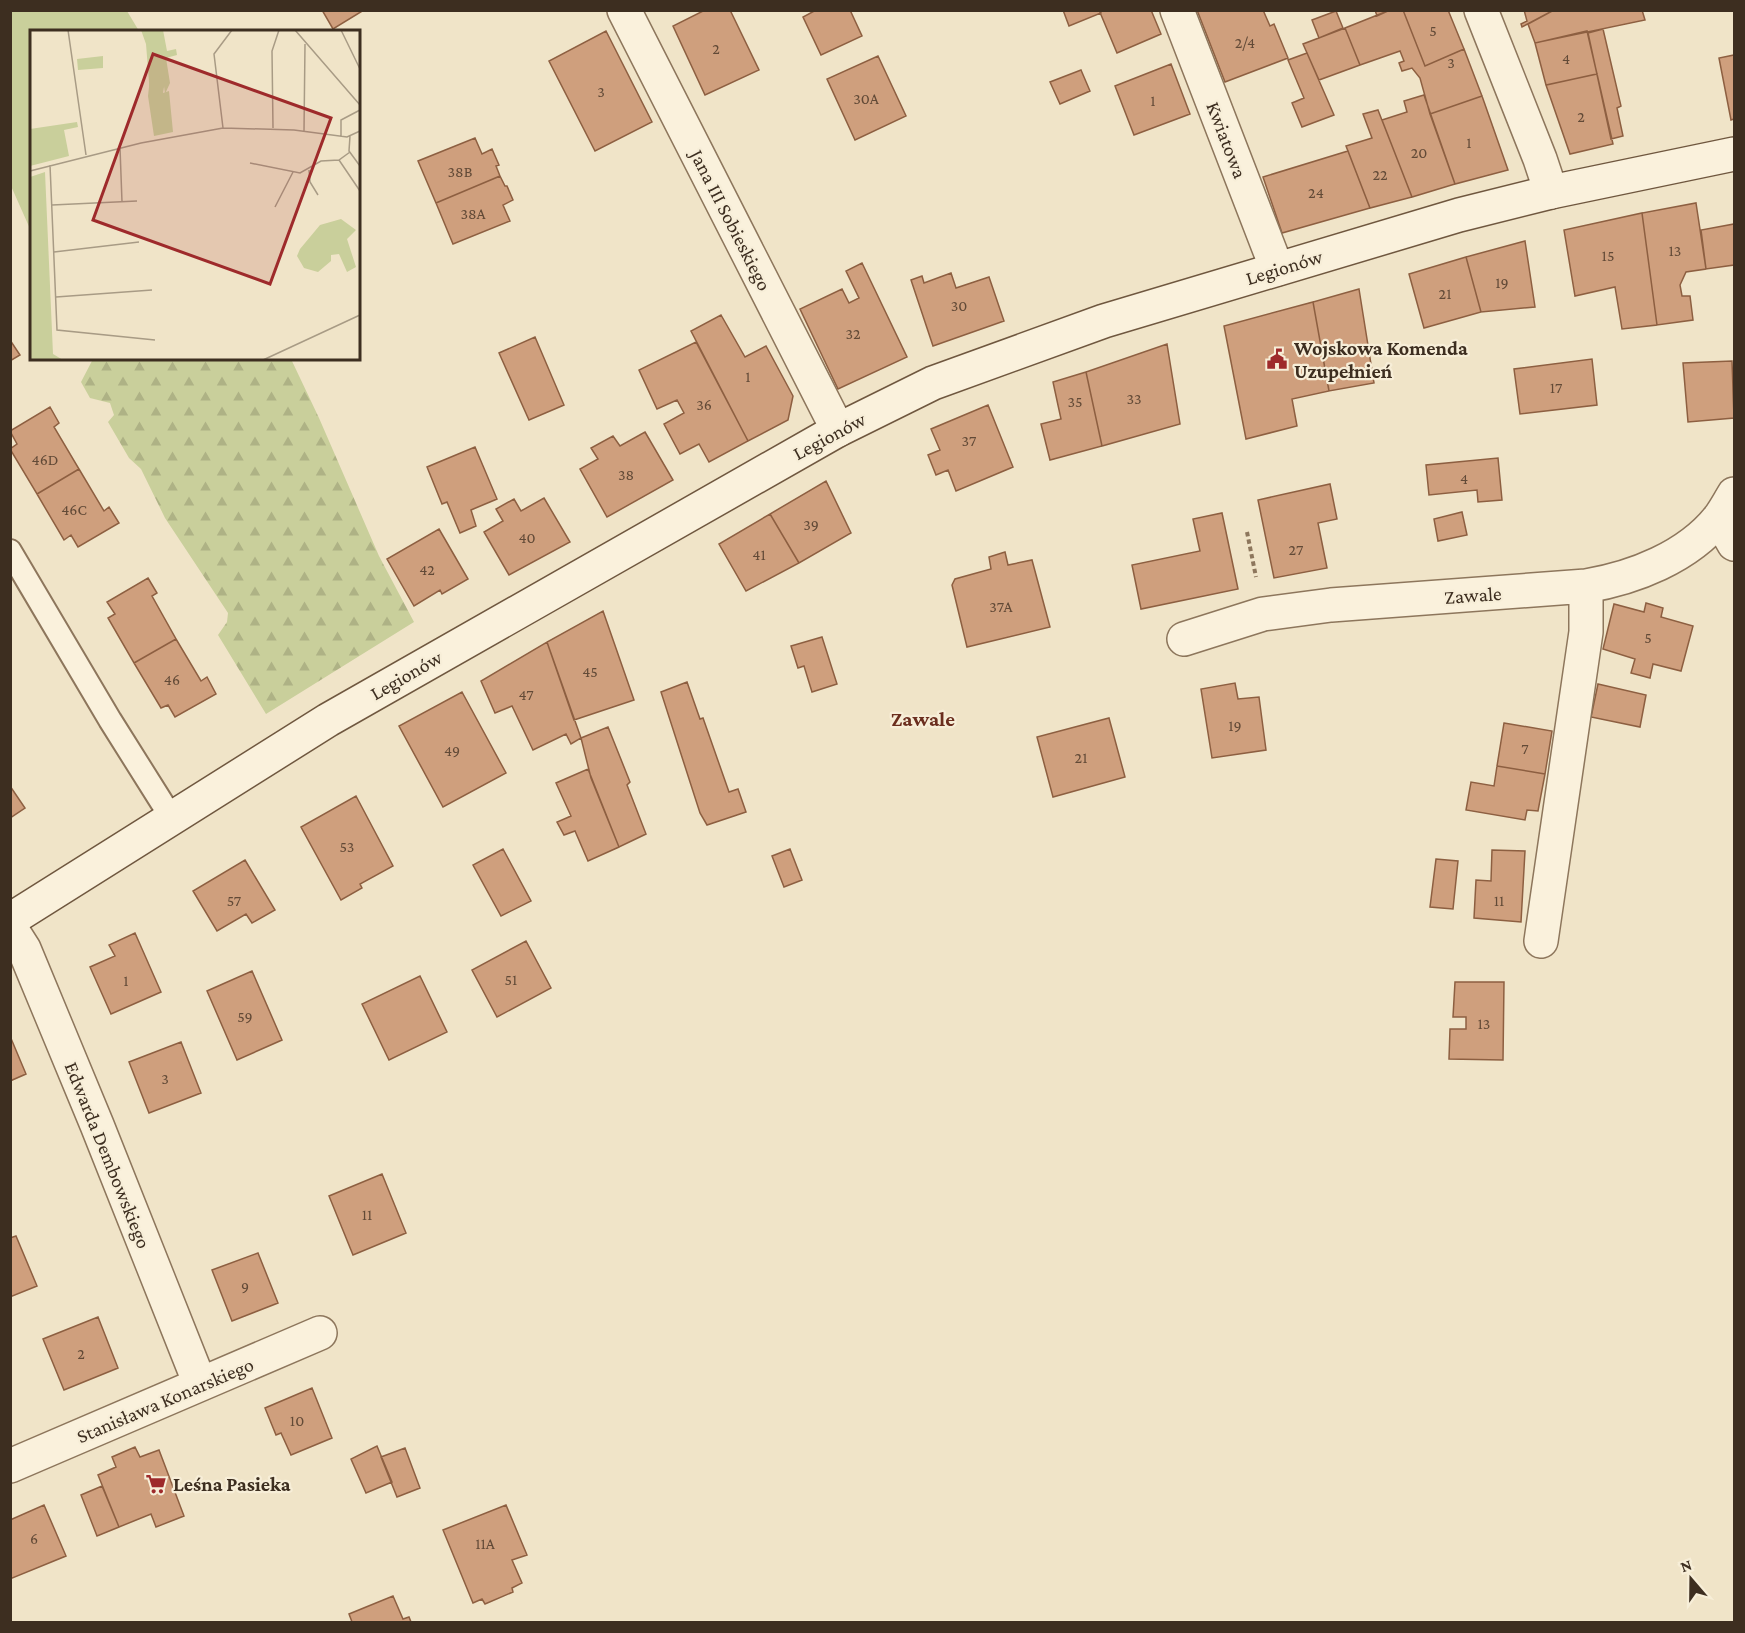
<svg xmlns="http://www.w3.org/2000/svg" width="1745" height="1633" font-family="'Crimson Pro',serif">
<defs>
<pattern id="forest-firs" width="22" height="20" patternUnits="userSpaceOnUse" patternTransform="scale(1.5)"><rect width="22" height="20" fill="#c9cf9b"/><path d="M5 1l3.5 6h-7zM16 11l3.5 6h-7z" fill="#aeb285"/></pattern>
</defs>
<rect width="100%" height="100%" fill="#f0e4c8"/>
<!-- green -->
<path fill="#c9cf9b" d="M11,10L127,11L139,31L32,32L31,231L11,186Z"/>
<!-- forest -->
<path fill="url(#forest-firs)" d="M93,359H291L319,418L379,556L414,622L266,714L218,635L227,622L228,613L165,518L141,469L129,458L108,422L114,415L110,403L90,398L81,382Z"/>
<!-- building -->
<path fill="#cf9f7d" stroke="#8d5f41" stroke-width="1.5" d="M322,10H364L333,29Z
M705,10H730L759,70L705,95L673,26Z
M816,10H850L862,36L821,55L803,17Z
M1063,10H1099L1101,13L1069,26Z
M1099,10H1151L1161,34L1117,53Z
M1197,10H1263L1270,26L1274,24L1288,58L1225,82Z
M1375,10H1390L1377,16Z
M1390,10H1403L1425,66L1464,49L1482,96L1430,114L1420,78L1412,68L1402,71L1399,63L1404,61L1400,51L1360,65L1345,28Z
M1403,10H1448L1464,49L1425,66Z
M1524,10H1554L1522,27L1521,24L1527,21Z
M1554,10H1642L1645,20L1535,43L1528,24Z
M1336,11L1343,28L1319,38L1312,20Z
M1345,28L1360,65L1319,80L1303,44Z
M1603,29L1621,106L1617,108L1623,136L1611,139L1588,33Z
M606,31L652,122L595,151L549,61Z
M1587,31L1597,74L1546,85L1535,43Z
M1307,53L1334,115L1302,127L1292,103L1304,98L1288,60Z
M1734,55V119L1731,120L1719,58Z
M878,56L906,116L855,140L827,79Z
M1171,64L1190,114L1134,135L1115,86Z
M1081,70L1090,91L1060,104L1050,82Z
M1597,74L1613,144L1570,154L1546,85Z
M1424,95L1455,184L1412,197L1382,120L1407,112L1404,101Z
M1482,96L1508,170L1455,184L1430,114Z
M1378,110L1412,197L1370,208L1346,146L1372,138L1363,114Z
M475,138L482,154L492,149L499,165L496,166L500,176L436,203L418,161Z
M1348,151L1370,208L1282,233L1263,177Z
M500,176L505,186H507L513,200L503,205L510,221L453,244L436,203Z
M1696,203L1706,269L1686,272L1680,285L1682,296H1690L1693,320L1657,325L1642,213Z
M1642,213L1657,325L1622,329L1615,287L1575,296L1564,230Z
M1734,224V265L1706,269L1701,230Z
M1525,241L1535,307L1481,312L1466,257Z
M1466,257L1481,312L1424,328L1409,274Z
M862,263L907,357L838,389L800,309L842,289L849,303L859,298L846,271Z
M951,273L956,288L989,277L1004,321L933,346L911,280L922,276L924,283Z
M1359,289L1374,383L1329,391L1313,302Z
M1313,302L1329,391L1292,399L1297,426L1246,439L1224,326Z
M721,315L745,357L766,346L793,396L788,420L748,441L691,331Z
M535,337L564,405L529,420L499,353Z
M10,340L20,355L10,361Z
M696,342L748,441L709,462L699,444L680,454L664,424L684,413L677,400L657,409L639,370Z
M1167,344L1180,424L1102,446L1086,372Z
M1592,359L1597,405L1520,414L1514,369Z
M1732,361L1734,418L1688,422L1683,363Z
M1086,372L1102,446L1050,460L1041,424L1061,419L1053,382Z
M988,405L1013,467L956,491L948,470L936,475L928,455L940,450L931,429Z
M50,407L59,423L54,427L79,469L37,494L10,449L17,444L10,431Z
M645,432L673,480L607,517L580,469L598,459L591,448L613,436L620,446Z
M475,447L497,499L471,510L476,526L460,533L447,502L442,504L427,467Z
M1498,458L1502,500L1478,502L1477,490L1429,495L1426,465Z
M79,469L104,511L109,507L119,523L78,547L71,535L64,540L37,494Z
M826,481L851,533L799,563L770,514Z
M1330,484L1337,519L1318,523L1327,568L1274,578L1258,500Z
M544,498L570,542L509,575L484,532L503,521L496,509L514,499L521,511Z
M1462,512L1467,535L1438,541L1434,519Z
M1222,513L1238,589L1141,609L1132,565L1200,551L1193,519Z
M770,514L799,563L746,591L719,544Z
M439,529L468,579L442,594L440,590L414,606L387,559Z
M1005,552L1008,565L1032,560L1050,627L967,647L952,585L955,579L991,569L989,557Z
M148,578L157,593L152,596L176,639L134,663L108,618L115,614L107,602Z
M1646,603L1663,608L1661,617L1693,626L1681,671L1653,664L1650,678L1631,673L1635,659L1603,649L1614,604L1644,612Z
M603,611L634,700L574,720L547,642Z
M822,637L837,684L812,692L804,666L798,668L791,646Z
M176,639L201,681L207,677L216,694L175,717L168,705L161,708L134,663Z
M547,642L581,738L571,744L566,734L533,750L512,706L495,713L481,681Z
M687,682L700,719L703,718L729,792L738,789L746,812L707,825L700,813L661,692Z
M1235,683L1238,699L1259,697L1266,750L1212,758L1201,689Z
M1598,684L1646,695L1640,727L1591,717Z
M462,692L506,773L443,807L399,726Z
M1109,718L1125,777L1053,797L1037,737Z
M1504,723L1552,731L1545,774L1497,766Z
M608,727L630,782L627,785L646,834L619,847L591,778L581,738Z
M1497,766L1545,774L1538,811L1527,810L1525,820L1466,810L1471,782L1494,786Z
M588,769L619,847L588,861L575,831L564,835L557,822L571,816L556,783Z
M10,786L25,808L10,818Z
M356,796L393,866L360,884L362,888L341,900L301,827Z
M503,849L531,901L501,916L473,865Z
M790,849L802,880L784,887L772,856Z
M1492,850L1525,851L1521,922L1474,918L1476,880L1491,881Z
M1436,859L1458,861L1453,909L1430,907Z
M245,860L275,910L252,923L246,914L217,931L193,891Z
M135,933L161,992L111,1014L90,967L115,956L109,945Z
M526,941L551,988L497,1017L472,970Z
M252,971L282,1040L237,1060L207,991Z
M420,976L447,1032L389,1060L362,1004Z
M1455,982H1504L1503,1060L1449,1059L1450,1029H1466V1017H1453Z
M10,1036L26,1074L10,1081Z
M181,1042L201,1093L149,1113L129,1062Z
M382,1174L406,1233L353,1255L329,1196Z
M16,1236L37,1286L10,1297V1238Z
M258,1253L278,1303L232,1321L212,1270Z
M98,1317L118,1368L64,1390L43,1339Z
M312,1388L332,1438L291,1455L281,1433L276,1435L265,1408Z
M377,1446L392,1482L366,1493L351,1459Z
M135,1447L140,1457L159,1450L184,1516L156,1527L151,1514L119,1527L98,1475L116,1467L112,1457Z
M405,1448L420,1488L397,1497L381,1457Z
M102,1486L119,1527L97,1536L81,1495Z
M44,1505L66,1556L10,1579V1520Z
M506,1505L527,1555L512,1560L522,1583L512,1588L513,1592L485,1604L482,1599L473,1603L443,1530Z
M393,1596L403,1619L409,1617L411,1622H352L349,1614Z"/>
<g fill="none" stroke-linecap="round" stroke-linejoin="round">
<!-- lane casing -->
<g stroke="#8d765c" stroke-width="26">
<path id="lane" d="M10,551L110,720L171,817"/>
</g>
<!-- street casing -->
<g stroke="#8d765c" stroke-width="36">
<path id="street" d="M624,10L838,430
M1177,10L1277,269
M1481,10L1540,159L1551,192
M1719,518L1734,544
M1184,639L1263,614L1331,605L1586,586C1634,578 1688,557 1719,518C1725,510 1729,502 1734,494
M10,927L24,949L97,1125L200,1384
M1541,941L1586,632V586
M10,1466L320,1333"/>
</g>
<!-- secondary casing -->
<g stroke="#6f573f" stroke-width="36">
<path id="secondary" d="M10,920L328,720L838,430L933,383L1104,321L1459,215L1551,192L1734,154"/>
</g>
<!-- path -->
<path stroke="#8d765c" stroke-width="4" stroke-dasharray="4.5 3" stroke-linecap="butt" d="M1247,532L1256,577"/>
<!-- lane -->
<use href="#lane" stroke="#faf1dc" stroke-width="22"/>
<!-- street -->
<use href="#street" stroke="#faf1dc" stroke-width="33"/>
<!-- secondary -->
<use href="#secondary" stroke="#faf1dc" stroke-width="33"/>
</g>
<!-- icons -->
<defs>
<g id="civic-bare" transform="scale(1.62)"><path d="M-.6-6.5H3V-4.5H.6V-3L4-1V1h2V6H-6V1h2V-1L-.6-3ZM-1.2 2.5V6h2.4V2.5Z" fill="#9e2a2b" stroke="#f7eed8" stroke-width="2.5" paint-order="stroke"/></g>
<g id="supermarket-bare" transform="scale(1.62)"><path d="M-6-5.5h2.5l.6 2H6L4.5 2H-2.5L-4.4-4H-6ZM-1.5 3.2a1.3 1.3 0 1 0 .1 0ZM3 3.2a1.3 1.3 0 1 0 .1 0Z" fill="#9e2a2b" stroke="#f7eed8" stroke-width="2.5" paint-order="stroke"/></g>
</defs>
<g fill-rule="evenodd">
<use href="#civic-bare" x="1277" y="359"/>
<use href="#supermarket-bare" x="156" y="1484"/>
</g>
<g text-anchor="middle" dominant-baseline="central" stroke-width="4.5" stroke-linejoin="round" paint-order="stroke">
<!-- number labels -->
<g font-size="16" fill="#624a37">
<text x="1433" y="30">5</text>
<text x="1245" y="42">2/4</text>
<text x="716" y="48">2</text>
<text x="1566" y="58">4</text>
<text x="1451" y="62">3</text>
<text x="601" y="91">3</text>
<text x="866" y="98">30A</text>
<text x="1153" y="100">1</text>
<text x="1581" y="116">2</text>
<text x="1469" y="142">1</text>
<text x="1419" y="152">20</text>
<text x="460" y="171">38B</text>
<text x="1380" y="174">22</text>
<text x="1316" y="192">24</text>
<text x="473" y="213">38A</text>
<text x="1675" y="250">13</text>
<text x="1608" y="255">15</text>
<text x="1502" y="282">19</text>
<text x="1445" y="293">21</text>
<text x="959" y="305">30</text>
<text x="853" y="333">32</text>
<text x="748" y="376">1</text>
<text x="1556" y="387">17</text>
<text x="1134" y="398">33</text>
<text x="1075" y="401">35</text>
<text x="704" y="404">36</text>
<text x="969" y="440">37</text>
<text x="45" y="459">46D</text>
<text x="626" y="474">38</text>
<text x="1464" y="478">4</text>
<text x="74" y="509">46C</text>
<text x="811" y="524">39</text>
<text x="527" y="537">40</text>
<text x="1296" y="549">27</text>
<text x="759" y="554">41</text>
<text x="427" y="569">42</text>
<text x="1001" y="606">37A</text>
<text x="1648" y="637">5</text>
<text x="590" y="671">45</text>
<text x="172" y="679">46</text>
<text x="526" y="694">47</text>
<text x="1235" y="725">19</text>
<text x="1525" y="748">7</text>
<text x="452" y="750">49</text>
<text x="1081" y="757">21</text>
<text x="347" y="846">53</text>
<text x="234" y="900">57</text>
<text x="1499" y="900">11</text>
<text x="511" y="979">51</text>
<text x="126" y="980">1</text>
<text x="245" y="1016">59</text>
<text x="1484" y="1023">13</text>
<text x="165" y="1078">3</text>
<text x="367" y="1214">11</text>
<text x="245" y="1286">9</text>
<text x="81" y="1353">2</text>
<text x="297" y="1420">10</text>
<text x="34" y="1538">6</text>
<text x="485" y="1543">11A</text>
</g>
<!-- street labels -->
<g font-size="20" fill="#3d2e20" stroke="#f7eed8">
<text transform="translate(1227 140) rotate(69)">Kwiatowa</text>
<text transform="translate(731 220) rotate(63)">Jana III Sobieskiego</text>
<text transform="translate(1284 267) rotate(-17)">Legionów</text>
<text transform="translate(829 436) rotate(-28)">Legionów</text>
<text transform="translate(1473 595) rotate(-4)">Zawale</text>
<text transform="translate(406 675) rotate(-30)">Legionów</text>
<text transform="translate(108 1155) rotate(68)">Edwarda Dembowskiego</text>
<text transform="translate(165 1400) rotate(-23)">Stanisława Konarskiego</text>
</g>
<!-- poi labels -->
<g font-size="20" font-weight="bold" fill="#3d2e20" stroke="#f7eed8" text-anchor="start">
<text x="1294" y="348">Wojskowa Komenda<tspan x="1294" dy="23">Uzupełnień</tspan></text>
<text x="173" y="1484">Leśna Pasieka</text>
</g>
<!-- neighbourhood labels -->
<g font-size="21" font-weight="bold" fill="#6b2e1e" stroke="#f7eed8">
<text x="923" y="719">Zawale</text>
</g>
</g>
<!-- overview -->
<g transform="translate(30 30)">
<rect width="330" height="330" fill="#f0e4c8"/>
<path d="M111,0H133L137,21L146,19L147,25L136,28L140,53L135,64L134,56L120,48V64L116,14ZM73,26V38L48,40L47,29ZM47,92L48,97L34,100L39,126L0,136V99Z" fill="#c9cf9b"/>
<path d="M129,46L135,51L133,63L139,61L143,102L124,106L118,66L120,48ZM311,189L326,200L317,209L326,237L317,242L309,224L301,225V231L288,242L274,238L267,226L270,219L290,195Z" fill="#c9cf9b"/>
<path d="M15,142L23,324L33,330H0V147Z" fill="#c9cf9b"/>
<path fill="none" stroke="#a89b85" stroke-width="1.5" d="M38,0L56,125M265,0L330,75M311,0L330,39M193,98L184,24L202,0M243,98L242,21L249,0M274,101L275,14M311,106V90L330,80M320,106L319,121L330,136M90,118L92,172M309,130L330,161M220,133L270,143L291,131L309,130L320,122M20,135L27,300L125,310M279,140L280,152L288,165M0,141L111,113L193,98L264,100L317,107L330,101M22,175L107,171M245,177L263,142M24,222L109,212M26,267L122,260M233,330L330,285"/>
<path fill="#9e2a2b" fill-opacity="0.15" stroke="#9e2a2b" stroke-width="3" d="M123,24L301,88L240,254L63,190Z"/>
<rect width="330" height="330" fill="none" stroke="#3d2e20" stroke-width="3"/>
</g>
<!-- border -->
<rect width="1745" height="1633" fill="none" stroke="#3d2e20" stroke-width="24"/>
<!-- north arrow -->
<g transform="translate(1691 1579) rotate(340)" stroke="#f7eed8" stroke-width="4.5" paint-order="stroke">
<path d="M0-4.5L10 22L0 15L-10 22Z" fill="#3d2e20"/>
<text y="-9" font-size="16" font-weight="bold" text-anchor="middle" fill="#3d2e20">N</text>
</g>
</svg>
